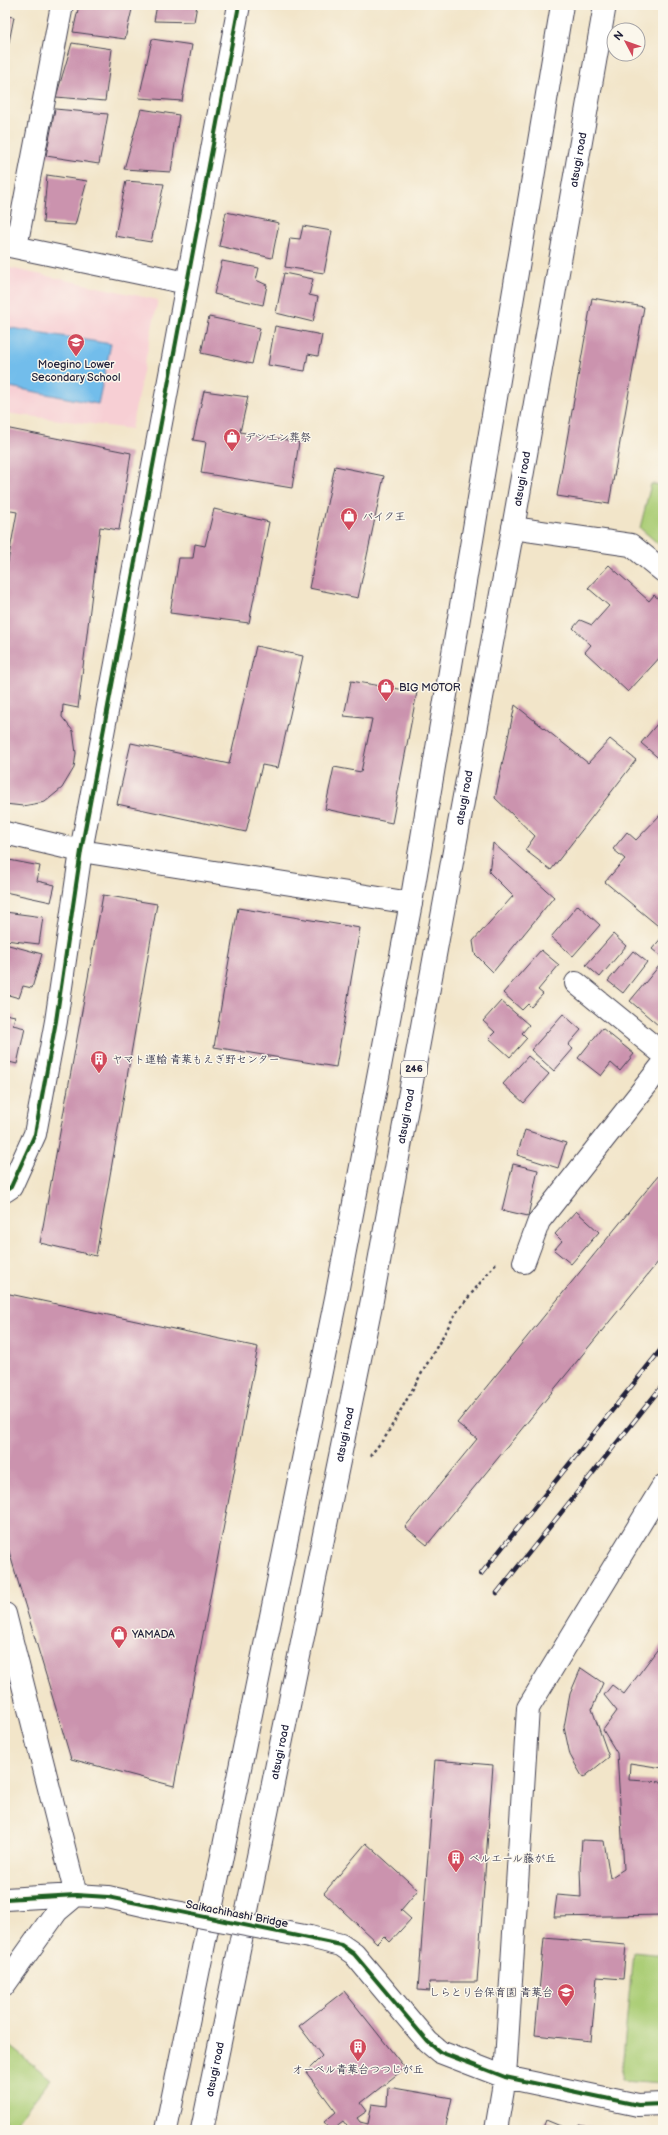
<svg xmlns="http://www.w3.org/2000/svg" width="668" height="2135" font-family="'Balsamiq Sans','Klee One',sans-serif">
<rect width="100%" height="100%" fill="#fbf7ec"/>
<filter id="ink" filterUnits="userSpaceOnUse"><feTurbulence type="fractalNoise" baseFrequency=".025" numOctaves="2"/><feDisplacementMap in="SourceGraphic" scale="8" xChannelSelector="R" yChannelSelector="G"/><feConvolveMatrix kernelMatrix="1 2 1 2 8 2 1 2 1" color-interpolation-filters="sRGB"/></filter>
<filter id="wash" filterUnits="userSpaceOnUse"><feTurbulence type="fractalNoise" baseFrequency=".012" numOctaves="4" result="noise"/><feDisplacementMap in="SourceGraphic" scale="16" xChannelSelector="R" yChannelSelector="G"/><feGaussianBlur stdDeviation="0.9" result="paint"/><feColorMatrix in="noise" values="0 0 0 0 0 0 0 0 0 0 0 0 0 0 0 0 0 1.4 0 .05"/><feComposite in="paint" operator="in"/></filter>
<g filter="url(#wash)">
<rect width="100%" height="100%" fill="#f2e5c9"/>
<!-- built -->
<path fill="#f7cfd4" d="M5,267L158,300L131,429L5,413Z"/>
<!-- green -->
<path fill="#acce77" stroke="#677859" d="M651,484L663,485V548L640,528Z
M633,1952L663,1955V2083L621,2080Z
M8,2045L51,2079L10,2130H5V2050Z"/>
<!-- water -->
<path fill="#72bdeb" stroke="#4a7093" d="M5,327L111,344L98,404L5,386Z"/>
<g id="blocks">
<!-- building -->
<path fill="#cb93ae" d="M79,5H133L125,39L73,32Z
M157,5H197L194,22L154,21Z
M5,16L14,17L6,57H5Z
M152,39L192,45L182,101L139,98Z
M72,43L112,49L105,101L56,97Z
M55,109L108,114L99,164L46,156Z
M141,109L179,115L171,172L124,169Z
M47,175L87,181L75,225L43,223Z
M126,181L164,184L151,242L115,236Z
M226,212L279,223L272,258L219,246Z
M303,226L332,231L324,273L285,267L290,238L300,239Z
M222,261L259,268L256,280L267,285L263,305L214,294Z
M284,273L313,279L309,295L318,297L313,322L276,313Z
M592,298L644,307L609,504L557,496Z
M209,317L260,328L252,364L201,353Z
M275,326L322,335L318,356L308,354L305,371L268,365Z
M204,391L248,397L240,432L299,442L292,488L201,473L206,442L193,440Z
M5,428L131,453L119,530L100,527L78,708L63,705L62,717L73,731L76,753L74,768L62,788L45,802L23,806L5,804V578L17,512L5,510Z
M335,466L384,476L358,598L309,588Z
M214,509L269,522L249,623L170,613L179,558H193L195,544L205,546Z
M609,565L649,601L654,595L663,603V654L628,692L585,652L591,645L573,628L580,620L592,625L609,606L588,588Z
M256,646L303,656L278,768L262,765L246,832L117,804L131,743L229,764Z
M351,681L417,692L392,823L325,809L334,767L361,772L372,719L344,716Z
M515,705L588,763L610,739L636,760L551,870L525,850L535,836L495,798Z
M663,717V762L641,743Z
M663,812V930L605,882L625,859L613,849L627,832L636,840Z
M493,843L554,897L493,972L475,954L473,941L513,896L489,872Z
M9,860L40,866L37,881L55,885L51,902L5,892V878Z
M103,895L157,904L96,1256L40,1243Z
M578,905L600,925L573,956L551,937Z
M238,908L360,928L336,1067L214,1047Z
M5,912L43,917L39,944L5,940Z
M613,934L626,946L600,977L586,965Z
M663,936V958L652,949Z
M5,944L42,954L32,988L23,986L19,998L5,994Z
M541,950L559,965L538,990L543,994L531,1007L528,1004L522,1010L503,993Z
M633,951L647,962L623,993L608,981Z
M659,966L663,970V1020L658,1025L630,1001Z
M501,1001L529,1025L522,1033L527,1038L510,1057L489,1038L495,1032L483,1021Z
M5,1014L15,1016L13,1025L25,1028L17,1064L5,1061Z
M563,1014L581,1030L568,1045L573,1049L554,1071L531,1050Z
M602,1028L634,1054L620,1071L611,1063L601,1076L578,1058Z
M528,1056L549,1074L524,1103L503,1084Z
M525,1130L566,1143L558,1168L517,1155Z
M513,1164L538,1170L528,1216L502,1210Z
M663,1170V1256L427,1545L405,1527L477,1439L457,1423Z
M576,1211L599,1232L571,1264L554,1250L562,1241L555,1234Z
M5,1293L258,1347L174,1786L71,1759L5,1538Z
M663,1642V1768L630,1763L629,1780L663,1782V1915L554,1917L557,1895L581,1897L580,1868L582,1840L604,1841L610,1878L624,1869L617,1753L603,1730L617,1711L604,1695L612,1685L624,1694Z
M581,1668L603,1683L592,1709L609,1757L583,1778L570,1755L564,1727L570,1694Z
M435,1760L493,1765L477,1982H429L430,1991L418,1990Z
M366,1843L418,1890L401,1910L411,1919L390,1942L384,1936L377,1943L324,1893Z
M544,1938L626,1945L623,1979L597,1977L591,2041L535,2035Z
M344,1991L405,2068L361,2103L367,2111L357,2118L360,2122L368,2124L372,2104L387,2106L388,2087L452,2098L445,2130H350L343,2121L331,2130L324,2122L336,2112L306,2072L322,2056L299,2026Z
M546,2120L570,2130H542Z
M579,2124L601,2129V2130H576Z"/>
</g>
</g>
<g filter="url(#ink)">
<use href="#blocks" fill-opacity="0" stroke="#413f50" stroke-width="1"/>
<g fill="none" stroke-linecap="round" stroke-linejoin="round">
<!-- minor casing -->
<g stroke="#413f50" stroke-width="24">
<path id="minor" d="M5,245L187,283
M16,247L62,5
M513,528L631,545L663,571
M5,833L81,851L411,903
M576,983L663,1054
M5,1191L11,1187L35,1134L56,1021L81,851L239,5
M524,1262L539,1221L663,1064
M5,1614L76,1895L57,1911L5,1984
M5,1899L76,1895L108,1897L160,1909
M310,1937L341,1945L354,1954L428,2042L440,2052L505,2077L638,2105L663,2104
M496,2130L505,2077L528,1708L663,1486"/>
</g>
<!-- highway casing -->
<g stroke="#413f50" stroke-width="24">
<g id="highway">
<path d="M166,2130L336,1298L411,903L562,5"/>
<path id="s1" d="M202,2130L372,1300L513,528L605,5"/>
</g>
</g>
<!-- path -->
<path stroke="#413f50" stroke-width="2.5" stroke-dasharray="3 3" stroke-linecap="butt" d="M370,1456L386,1436L456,1313L496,1263"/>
<!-- minor -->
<use href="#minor" stroke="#fff" stroke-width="22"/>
<!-- highway -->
<use href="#highway" stroke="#fff" stroke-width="22"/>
<!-- rail casing -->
<g stroke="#22223b" stroke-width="4.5">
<path id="rail" d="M481,1574L663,1347
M497,1593L663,1385"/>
</g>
<!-- rail -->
<use href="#rail" stroke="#fbf7ec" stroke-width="3" stroke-dasharray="9" stroke-linecap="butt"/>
<!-- minor-bridge casing -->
<g stroke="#413f50" stroke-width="24" stroke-linecap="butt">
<path id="minor-bridge" d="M160,1909L310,1937"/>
</g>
<!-- minor-bridge -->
<use href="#minor-bridge" stroke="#fff" stroke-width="22"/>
<!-- cycleway casing -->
<g stroke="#fbf7ec" stroke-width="6">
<path id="cycleway" d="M5,1191L11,1187L35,1134L56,1021L81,851L239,5
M5,1899L76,1895L108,1897L341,1945L354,1954L428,2042L440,2052L505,2077L638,2105L663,2104"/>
</g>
<!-- cycleway -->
<use href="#cycleway" stroke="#1b5e20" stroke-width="4"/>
</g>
</g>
<!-- icons -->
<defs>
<g id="school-pin" transform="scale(0.9)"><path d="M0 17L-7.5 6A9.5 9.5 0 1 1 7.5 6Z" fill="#d1495b" stroke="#fbf7ec"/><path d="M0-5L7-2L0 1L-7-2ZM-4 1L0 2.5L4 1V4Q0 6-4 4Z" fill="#fff"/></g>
<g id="shop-pin" transform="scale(0.9)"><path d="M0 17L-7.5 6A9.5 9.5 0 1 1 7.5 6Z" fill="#d1495b" stroke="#fbf7ec"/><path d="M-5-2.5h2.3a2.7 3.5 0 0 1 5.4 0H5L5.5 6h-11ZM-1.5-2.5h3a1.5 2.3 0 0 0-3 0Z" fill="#fff"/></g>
<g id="building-pin" transform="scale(0.9)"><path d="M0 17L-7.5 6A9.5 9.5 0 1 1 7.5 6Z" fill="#d1495b" stroke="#fbf7ec"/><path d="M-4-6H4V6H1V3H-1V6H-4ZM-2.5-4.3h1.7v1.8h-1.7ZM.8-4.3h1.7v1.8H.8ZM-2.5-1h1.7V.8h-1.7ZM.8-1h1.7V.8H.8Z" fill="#fff"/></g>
</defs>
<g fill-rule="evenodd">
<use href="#school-pin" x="76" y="342"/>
<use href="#shop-pin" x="232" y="437"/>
<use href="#shop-pin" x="349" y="516"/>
<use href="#shop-pin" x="386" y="687"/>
<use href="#building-pin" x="99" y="1059"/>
<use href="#shop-pin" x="119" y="1634"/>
<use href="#building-pin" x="456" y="1858"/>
<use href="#school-pin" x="566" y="1992"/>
<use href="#building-pin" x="358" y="2047"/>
</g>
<g text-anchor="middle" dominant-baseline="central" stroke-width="3" stroke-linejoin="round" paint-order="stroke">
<!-- shield labels -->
<rect fill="#fbf7ec" stroke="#636270" stroke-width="1" x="401" y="1061" width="26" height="16" rx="3"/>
<g font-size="10" font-weight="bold" fill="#22223b">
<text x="414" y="1069">246</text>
</g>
<!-- street labels -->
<g font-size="11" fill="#22223b" stroke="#fbf7ec">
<text stroke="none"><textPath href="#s1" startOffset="2006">atsugi road</textPath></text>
<text stroke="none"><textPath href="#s1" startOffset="1682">atsugi road</textPath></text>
<text stroke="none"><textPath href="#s1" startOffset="1358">atsugi road</textPath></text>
<text stroke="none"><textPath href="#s1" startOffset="1034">atsugi road</textPath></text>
<text stroke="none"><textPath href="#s1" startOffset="710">atsugi road</textPath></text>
<text stroke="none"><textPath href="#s1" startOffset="386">atsugi road</textPath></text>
<text transform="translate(237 1914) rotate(11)">Saikachihashi Bridge</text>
<text stroke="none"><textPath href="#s1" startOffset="62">atsugi road</textPath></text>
</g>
<!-- poi labels -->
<g font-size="11" fill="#22223b" stroke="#fbf7ec" text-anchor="start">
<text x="76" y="364" text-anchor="middle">Moegino Lower<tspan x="76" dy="13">Secondary School</tspan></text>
<text x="245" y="437">デンエン葬祭</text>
<text x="362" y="516">バイク王</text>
<text x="399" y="687">BIG MOTOR</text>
<text x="112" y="1059">ヤマト運輸 青葉もえぎ野センター</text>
<text x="132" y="1634">YAMADA</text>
<text x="469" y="1858">ベルエール藤が丘</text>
<text x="553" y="1992" text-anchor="end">しらとり台保育園 青葉台</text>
<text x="358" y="2069" text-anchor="middle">オーベル青葉台つつじが丘</text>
</g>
</g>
<!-- margin -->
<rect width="668" height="2135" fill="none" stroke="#fbf7ec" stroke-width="20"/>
<!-- north arrow -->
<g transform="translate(626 42) rotate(311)"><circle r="19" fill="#fbf7ec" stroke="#a4a2a5"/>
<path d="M0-3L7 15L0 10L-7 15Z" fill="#d1495b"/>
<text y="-6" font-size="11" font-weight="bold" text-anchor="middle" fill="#22223b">N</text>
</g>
</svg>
